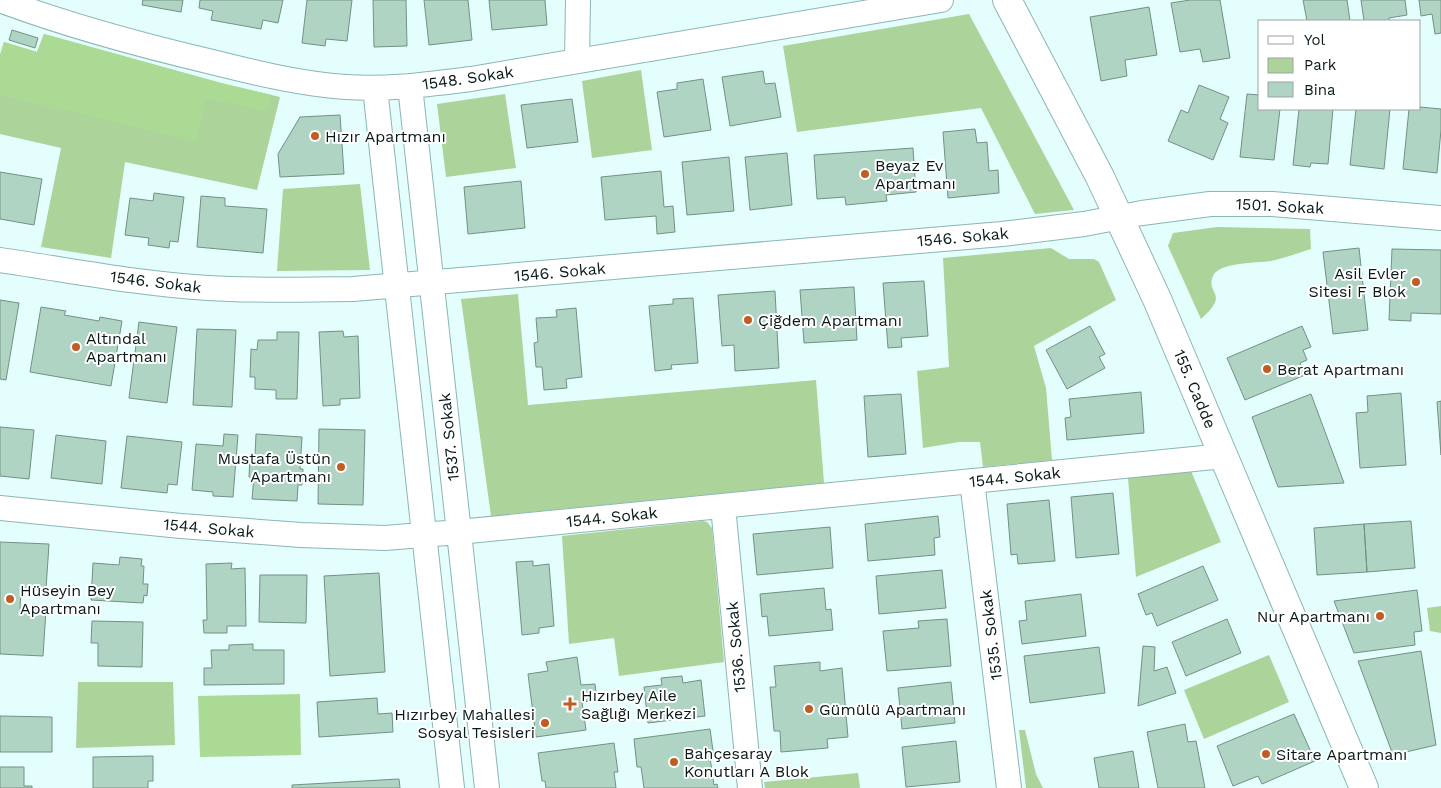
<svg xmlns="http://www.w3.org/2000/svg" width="1441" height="788" font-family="'Work Sans',sans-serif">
<rect width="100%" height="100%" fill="#e4fefd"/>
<!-- green -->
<path fill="#acd399" d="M969,14L1074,210L1035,214L981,108L797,132L783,46Z
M44,34L221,83L280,97L257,190L125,162L111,258L41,247L61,148L0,134V55L4,42L37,52Z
M641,70L652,150L592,158L582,81Z
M505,94L516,168L446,177L437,104Z
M360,184L370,270L277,271L283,189Z
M1217,227L1310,229L1311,249C1298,253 1285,258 1271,261C1257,263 1219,262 1213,276C1205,295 1231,292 1201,319L1168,246L1173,233Z
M1051,248L1069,259H1094L1099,262L1116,300L1034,346L1046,388L1052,460L983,467L980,442H959L923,448L917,371L949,367L943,258Z
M518,294L528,405L816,380L824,483L491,516L461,299Z
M1191,471L1221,542L1136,577L1128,478Z
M703,521L707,522L712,528L724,662L619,676L614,638L569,644L562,536Z
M1441,606V633L1430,631L1427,608Z
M1269,655L1289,702L1204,739L1184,690Z
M78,682H173L175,745L76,748Z
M1019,730H1025L1036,774L1043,788H1026Z
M858,773L860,788H765L764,782Z"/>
<!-- forest -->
<path fill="#abda94" d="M44,34L221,83L271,95L267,111L206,99L196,141L0,95V55L4,42L37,52Z
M300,694L301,755L200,757L198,696Z"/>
<!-- building -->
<path fill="#b0d4c3" stroke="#709282" d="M143,0H183L181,12L142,5Z
M200,0H283L278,23L263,20L261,29L211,20L213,11L199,8Z
M307,0H352L347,41L326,39L325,46L302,43Z
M373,0H406L407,46L374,47Z
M424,0H468L472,40L429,45Z
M489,0H545L547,25L492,30Z
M1190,0H1220L1230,58L1203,62L1200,49L1180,52L1171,3Z
M1303,0H1347L1350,21H1307Z
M1361,0H1405L1407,15L1389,18V21H1364Z
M1419,0H1441V33L1435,34L1432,14L1421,16Z
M1149,7L1157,55L1125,60L1127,76L1101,81L1090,17Z
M12,30L38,38L35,48L9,40Z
M763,71L765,84L775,83L781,117L730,126L722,77Z
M703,79L711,130L664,137L657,92L677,89V83Z
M1199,85L1229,97L1220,119L1228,123L1213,160L1168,141L1181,110L1188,113Z
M1247,94L1260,95V109H1280L1274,160L1240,157Z
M572,99L578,142L527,148L521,105Z
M1420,107L1441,109V130L1437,173L1403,169L1409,109H1420Z
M1299,109H1333L1328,164L1311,163L1310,167L1293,165Z
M1356,109H1390L1384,169L1350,165Z
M340,115L344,174L280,177L278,154L300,117Z
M975,129L977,143L987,142L989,171L998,170L999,193L948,198L943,132Z
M913,148L916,192L886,195L887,201L846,205L845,197L817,199L814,155Z
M787,153L792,205L750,210L745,157Z
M729,157L734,211L687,215L682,162Z
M661,171L664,207L673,206L675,232L657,234L656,216L605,220L601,177Z
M0,172L42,179L34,225L0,219Z
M521,181L525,228L468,234L464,187Z
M154,193L184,197L178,242L170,241L169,248L148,245L149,238L125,235L130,198L153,201Z
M201,196L225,198V206L267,209L263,253L197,247Z
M1359,248L1368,330L1333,334L1323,252Z
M1392,249L1441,250V314L1411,313V321L1389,320Z
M924,281L928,336L901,338L902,347L888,348L883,283Z
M854,287L857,340L804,343L800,290Z
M775,291L779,368L735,371L734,345L722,346L718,295Z
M693,298L698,363L671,365L672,369L655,371L649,306L673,304V299Z
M0,300L19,303L6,380L0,379Z
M41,307L66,311L64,315L99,321L100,317L122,321L111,386L30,372Z
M576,308L582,377L566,379L567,388L544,390L542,367H536L534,343L538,342L536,318L557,317L556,310Z
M139,322L177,327L167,403L129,398Z
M1090,326L1105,354L1099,357L1105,368L1067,389L1046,350Z
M1302,326L1311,347L1303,350L1307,360L1300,363L1305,375L1245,400L1227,358Z
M197,329L236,330L232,407L193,405Z
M343,331L344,337L358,336L360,398L340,399V405L323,406L319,332Z
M277,332H299L297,399H276V390L255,389V377H250L251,349L257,350L258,340H277Z
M1141,392L1144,433L1067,440L1065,418L1071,417L1069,399Z
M1401,393L1406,465L1360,468L1356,413L1368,412L1367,396Z
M901,394L906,454L868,457L864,396Z
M1311,394L1344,483L1278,487L1252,417Z
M1441,401V455L1437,402Z
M0,427L34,430L29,479L0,476Z
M319,429L365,430L363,505L318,504Z
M224,434L238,435L233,497L213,496V492L192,490L196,444L223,446Z
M256,434L302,437L300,469H303L302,485H298L297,501L252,499L254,477H249L250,456H255Z
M56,435L106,441L102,484L51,478Z
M127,436L182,442L177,485L168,484L167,493L121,488Z
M1113,493L1119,554L1076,558L1071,497Z
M1049,500L1055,561L1018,564L1017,554L1011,555L1007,504Z
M938,516L940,537L934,538L935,555L868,561L865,524Z
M1411,521L1415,568L1367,572L1364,524Z
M1364,524L1367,572L1317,575L1314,528Z
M830,527L833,568L757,575L753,534Z
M0,542L49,544L46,589L21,588L20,609L46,610L43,656L0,654Z
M120,557L142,559L141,566H144L143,584H148L147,596L144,595L143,603L91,600L93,563L119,565Z
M533,561V566L549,564L554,626L539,628V633L522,635L516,562Z
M232,563L231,569L245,568L246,626H227V633H204L203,620H207L206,564Z
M1203,566L1218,600L1157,626L1152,613L1146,615L1138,594Z
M942,570L946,608L879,614L876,576Z
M379,573L385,672L330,676L324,576Z
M260,575H307L306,623L259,622Z
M824,588L826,610L831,609L833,630L769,636L767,616L762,617L760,594Z
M1417,590L1422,631L1414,632L1415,645L1354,653L1334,601Z
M1081,594L1086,636L1022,644L1019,621L1027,620L1025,601Z
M947,619L951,666L887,671L883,631L919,628L918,621Z
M1227,619L1241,653L1186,676L1172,642Z
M92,621L143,622L142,667L98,666V643H91Z
M253,644V650H284V684L204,685V668H212L211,650H229V645Z
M1143,646L1155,647L1154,671L1167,667L1176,693L1138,706Z
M1099,647L1105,693L1030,703L1024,656Z
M1421,651L1436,745L1393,755L1358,661Z
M577,657L581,685L595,684L597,700L582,702L586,730L536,737L528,674L548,671L546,662Z
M820,662V671L842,668L848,737L827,739L828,748L781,752L780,731H774L770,687H776L774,666Z
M682,676L683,683L701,680L705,716L648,723L644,687L662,685L661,678Z
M951,682L955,723L902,729L898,688Z
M377,698L378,714L392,713L393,732L319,737L317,702Z
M1294,714L1315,761L1262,784L1258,776L1233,786L1217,746Z
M0,716L52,717V752H0Z
M1185,724L1188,742L1196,741L1205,788H1158L1147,732Z
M710,729L714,758H710L714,785L717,784L718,788H644L641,767H637L634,739Z
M956,741L960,782L906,787L902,747Z
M614,743L618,772H614L616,788H546L545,781H542L538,753Z
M1133,751L1139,788H1099L1094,758Z
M153,756V781H148V788H93V757Z
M0,767H24V786H32V788H0Z
M399,779L400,788H292V785Z"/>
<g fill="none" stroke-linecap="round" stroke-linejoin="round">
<!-- street casing -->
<g stroke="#8cb5b5" stroke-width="26">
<path id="street" d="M0,0C69,26 140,45 212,62C256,73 301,84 346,87C388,90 430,84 471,79L941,0
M577,61L578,0
M410,86L487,788
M375,88L452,788
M0,260C69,270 138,284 208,288C256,291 304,290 353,289L1002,234L1084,224L1142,213L1210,204H1272L1441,218
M972,481L1009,788
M723,506L750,788
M0,508L181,526L301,535L385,538L459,532L1224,456"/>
</g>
<!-- secondary casing -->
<g stroke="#8cb5b5" stroke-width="30">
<path id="secondary" d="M1007,0L1100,177L1157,299L1364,788"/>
</g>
<!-- street -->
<use href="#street" stroke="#fff" stroke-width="24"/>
<!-- secondary -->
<use href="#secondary" stroke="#fff" stroke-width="28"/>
</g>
<!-- markers -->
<g fill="#c05d25" stroke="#fff" stroke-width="2">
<circle cx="315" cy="136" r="5"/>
<circle cx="865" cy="174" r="5"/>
<circle cx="1416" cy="282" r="5"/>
<circle cx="748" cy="320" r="5"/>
<circle cx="76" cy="347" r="5"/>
<circle cx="1267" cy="369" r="5"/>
<circle cx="341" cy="467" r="5"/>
<circle cx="10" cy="599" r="5"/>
<circle cx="1380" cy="616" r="5"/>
<path d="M567.5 696.5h5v5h5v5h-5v5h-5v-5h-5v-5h5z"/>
<circle cx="809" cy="709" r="5"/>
<circle cx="545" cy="723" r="5"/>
<circle cx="1266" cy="754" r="5"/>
<circle cx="674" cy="762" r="5"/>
</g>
<g text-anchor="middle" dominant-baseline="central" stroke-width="4" stroke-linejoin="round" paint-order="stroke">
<!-- street labels -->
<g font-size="16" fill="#081918" stroke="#fff">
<text transform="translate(468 78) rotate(-8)">1548. Sokak</text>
<text transform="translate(1280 206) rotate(3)">1501. Sokak</text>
<text transform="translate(963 237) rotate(-5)">1546. Sokak</text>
<text transform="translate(560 272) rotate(-5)">1546. Sokak</text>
<text transform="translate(156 282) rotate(7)">1546. Sokak</text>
<text transform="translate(1195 389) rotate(67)">155. Cadde</text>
<text transform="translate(449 437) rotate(-96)">1537. Sokak</text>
<text transform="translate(1015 477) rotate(-6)">1544. Sokak</text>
<text transform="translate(612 517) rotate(-6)">1544. Sokak</text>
<text transform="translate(209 528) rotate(5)">1544. Sokak</text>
<text transform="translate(991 635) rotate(-97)">1535. Sokak</text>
<text transform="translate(736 647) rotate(-95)">1536. Sokak</text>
</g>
<!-- poi labels -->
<g font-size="16" fill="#081918" stroke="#fff" text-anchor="start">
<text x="325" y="136">Hızır Apartmanı</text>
<text x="875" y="165">Beyaz Ev<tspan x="875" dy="18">Apartmanı</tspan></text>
<text x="1406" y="273" text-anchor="end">Asil Evler<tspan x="1406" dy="18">Sitesi F Blok</tspan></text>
<text x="758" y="320">Çiğdem Apartmanı</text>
<text x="86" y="338">Altındal<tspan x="86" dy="18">Apartmanı</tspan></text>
<text x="1277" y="369">Berat Apartmanı</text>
<text x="331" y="458" text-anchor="end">Mustafa Üstün<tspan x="331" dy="18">Apartmanı</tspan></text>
<text x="20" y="590">Hüseyin Bey<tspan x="20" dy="18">Apartmanı</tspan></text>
<text x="1370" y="616" text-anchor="end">Nur Apartmanı</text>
<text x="581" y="695">Hızırbey Aile<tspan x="581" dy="18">Sağlığı Merkezi</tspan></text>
<text x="819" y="709">Gümülü Apartmanı</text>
<text x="535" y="714" text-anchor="end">Hızırbey Mahallesi<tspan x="535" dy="18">Sosyal Tesisleri</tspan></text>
<text x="684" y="753">Bahçesaray<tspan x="684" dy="18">Konutları A Blok</tspan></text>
<text x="1276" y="754">Sitare Apartmanı</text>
</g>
</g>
<!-- legend -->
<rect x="1258" y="20" width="162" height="90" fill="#ffffff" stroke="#9ca3a3"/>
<rect x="1268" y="36" width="25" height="8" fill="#ffffff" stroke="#9ca3a3"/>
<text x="1304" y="45" font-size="15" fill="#081918">Yol</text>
<rect x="1268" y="58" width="25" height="15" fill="#acd399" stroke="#9ca3a3"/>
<text x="1304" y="70" font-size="15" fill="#081918">Park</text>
<rect x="1268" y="82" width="25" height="15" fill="#b0d4c3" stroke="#9ca3a3"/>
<text x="1304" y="95" font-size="15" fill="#081918">Bina</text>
</svg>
